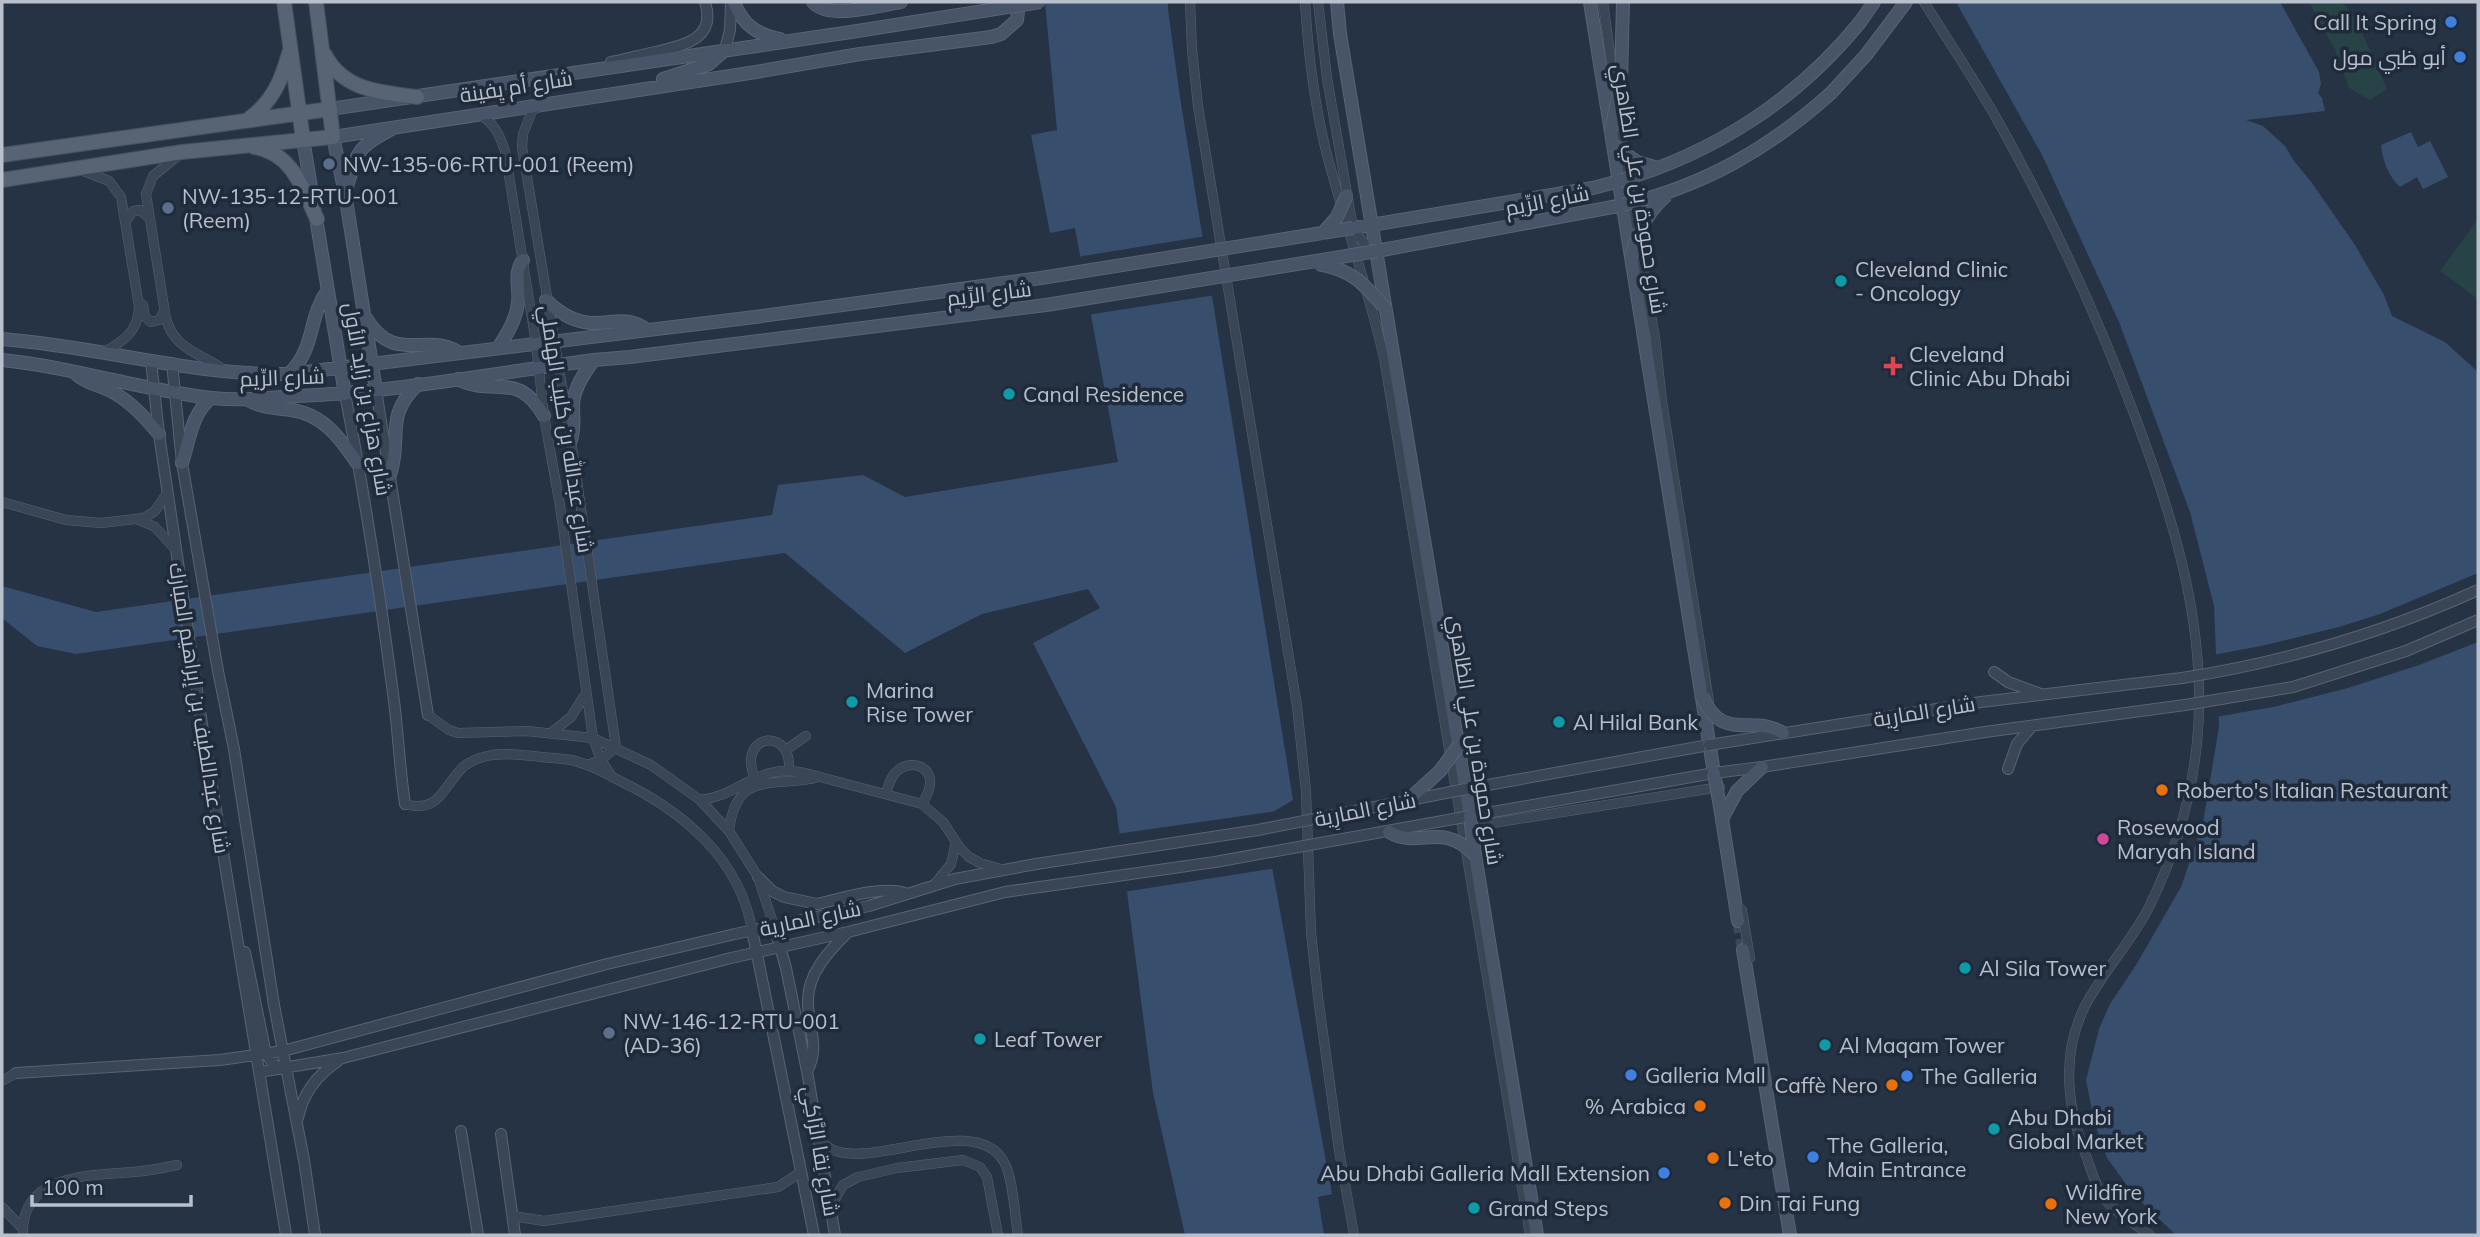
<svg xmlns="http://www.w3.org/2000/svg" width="2480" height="1237" font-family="Mulish,Cairo,sans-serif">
<rect width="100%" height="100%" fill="#253345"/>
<!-- green -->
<path fill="#284346" d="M2309,2C2318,2 2335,0 2343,4C2356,13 2379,72 2387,89L2370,100L2349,88L2335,50Z
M2478,219V299L2440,271Z"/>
<!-- water -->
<path fill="#384e6d" d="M1045,2H1168V10L1180,97L1293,800L1263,818L1332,1194L1318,1197L1324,1235H1185L1153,1093L1116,807L1033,643L1100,608L1088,589L982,614L905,653L785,553L76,654L37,646L2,618V586L96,612L772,515L778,485L863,475L905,497L1118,462L1075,228L1050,233L1031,135L1057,130Z
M1956,2H2280L2319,72L2321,84L2318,93L2322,98L2325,111L2246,120L2263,126L2285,146L2294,161L2312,183L2355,245L2384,295L2392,316L2445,342L2478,372V1235H2176L2134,1195L2107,1158L2094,1121L2086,1080L2099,1029L2110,1004L2136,965L2181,887L2203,823L2219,727L2214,606L2190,512L2119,322L2042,155Z
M2411,132L2418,147L2430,141L2448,177L2423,189L2417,177L2400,187C2388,175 2383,162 2381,145Z"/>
<!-- pier -->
<path fill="#253345" d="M1206,236L1215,295L1087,315L1077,257Z
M2478,573V642L2419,665L2348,688L2273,707L2215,717L2213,655L2261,646L2339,627L2380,614Z
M1284,810L1267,820L1276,868L1123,892L1116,834Z"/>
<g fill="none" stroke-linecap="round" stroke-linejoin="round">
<!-- secondary-tunnel -->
<path stroke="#3b485a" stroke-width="12" stroke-dasharray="12 6" stroke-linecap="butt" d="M1738,921L1743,950"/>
<!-- minor casing -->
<g stroke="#596372" stroke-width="10">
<path id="minor" d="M1190,2L1192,49L1198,106L1297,706L1306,791L1311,933L1318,997L1339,1150L1354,1235
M1305,2C1308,52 1314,102 1326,151C1344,220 1368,288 1384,358L1530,1235
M1318,2L1327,78L1353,228L1363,242L1377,251
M1603,2L1616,97
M1924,2C1949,42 1976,82 1999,123C2052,218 2098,317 2136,419C2175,522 2208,631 2197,743C2191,800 2175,854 2150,905C2132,942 2102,972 2084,1008C2061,1056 2067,1106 2085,1153C2091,1168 2094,1183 2103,1197C2115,1213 2135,1224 2150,1235
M540,106L532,111L523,134L522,147L571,440L616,747L601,760L588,765
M1617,111L1626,171L1655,338L1662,401L1709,702
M479,114C494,123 500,135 505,151L536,343L544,416L560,506L593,738L601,760L612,777
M180,154L153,176L146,194L166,319C175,350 201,353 224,370
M81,170L109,181L121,197L139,306C139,330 124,342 103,352
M126,221L133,211L140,210L148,217
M143,305L145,317L151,322L159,320L164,312
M2,502L66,520L101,523L144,518L155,511L167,493
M139,520L155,527L175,549
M428,715L449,730L458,733L527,731L593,738L651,765L700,800L729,831L758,877L774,926
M551,733L571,717L586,693
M787,749L806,736
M755,780C753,773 750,765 751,758C755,732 792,734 789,771
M886,793C888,786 890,779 895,773C909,757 936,766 929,789C928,794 924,800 922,804
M700,800C743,795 755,763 805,773L922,804L943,822L960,848L969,857L980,863L1001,869
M405,804C440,814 443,786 463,767C469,762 479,758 487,756C502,752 519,755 534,756C546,758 560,758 571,760C589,764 605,773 620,781C683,811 740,859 752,930
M1468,827L1720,787
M729,831C736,771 771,787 815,778
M933,886L951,864L956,842
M1742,910L1750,958
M2,1081L16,1073
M818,1139C823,1143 829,1149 836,1151C878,1166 977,1113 1004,1162C1013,1177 1015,1217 1018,1235
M831,1206L843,1185L858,1177L897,1168L963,1160L980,1167L987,1177L998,1235
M2,1207L22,1228
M513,1216L544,1221L778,1187L801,1172
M23,1235C20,1174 91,1175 133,1172C148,1171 163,1168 177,1165"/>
</g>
<!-- tertiary casing -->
<g stroke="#596372" stroke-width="12">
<path id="tertiary" d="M725,50L730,30L731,2
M611,62C626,59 641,55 655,52C683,45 717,40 705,2
M151,361L159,434L203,731L286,1235
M172,363L182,463L218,671L234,749L274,1005L304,1160L315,1235
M376,390L428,715
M345,394C364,491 379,588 392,686C398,725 399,765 405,804
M1994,672L2008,682L2038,693
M1981,702L2182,678
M1762,767L1985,732L2185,705
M2008,769L2017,744L2032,726
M1466,789L1709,745
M1470,816L1714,773
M758,877L772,891L784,897L817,904C839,899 888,884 907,894
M774,926L786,968L807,1071L835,1235
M752,930L814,1235
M245,952L266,1054L274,1065L283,1068
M807,1071C821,1047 807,1025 808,1000C808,974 828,952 846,934
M259,1072L343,1058L731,958L848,932L1005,892L1040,887
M16,1073L220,1060L283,1051L607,964L735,934L869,906L955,879L1036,864
M298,1118C303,1093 317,1075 338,1061
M461,1131L478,1235
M501,1134L515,1235"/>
</g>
<!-- secondary casing -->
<g stroke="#596372" stroke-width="14">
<path id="secondary" d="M734,2C742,24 757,35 780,39
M813,2C828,21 879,5 901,2
M1337,2L1340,34L1470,816
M1590,2L1714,773
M1861,21L1874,2
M663,79L709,64L725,50
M1831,93L1866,55L1906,2
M330,109L851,32
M303,139L345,394
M346,190C357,154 355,148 390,130
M1353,228L1593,188L1619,181
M1377,251L1623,205
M546,300C559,313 576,323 595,323C615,323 629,316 647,330
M366,318C394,365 426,332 458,352
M2,339C98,346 192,376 289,374L755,317L1041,278
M498,348C507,334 516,320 518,303C520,287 513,274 523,260
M2,360C73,367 141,390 212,398C240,401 269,398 297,396C397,392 495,373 594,360L630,357L1046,305
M75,373C87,385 103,385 116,394C133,404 146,419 159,434
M289,374C317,346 307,318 328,290
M458,379C494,398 517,369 544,416
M376,390L345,193L333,137L756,72L860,54L991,37L1001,34L1017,20L1019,2
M248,400C262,408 276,408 291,410C323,414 340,438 357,463
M571,440C575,428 573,419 573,406C573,389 584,373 594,360
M182,463C190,439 191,415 211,398
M390,475C403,436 383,418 418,384
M1722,819L1738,921
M1475,855L1537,1235
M1743,950L1790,1235"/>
</g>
<!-- primary casing -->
<g stroke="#444e5e" stroke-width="16">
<path id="primary" d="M284,2L303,139
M325,55C344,91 381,92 417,97
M250,118C273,101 282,79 289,53
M254,147C292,153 302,187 317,219
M2,155L330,109
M2,180L182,152L333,137L316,2"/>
</g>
<!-- minor -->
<use href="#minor" stroke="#3a4555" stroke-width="9"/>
<!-- tertiary -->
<use href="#tertiary" stroke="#3a4555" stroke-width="10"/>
<!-- secondary -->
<use href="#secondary" stroke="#485468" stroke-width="12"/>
<!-- primary -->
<use href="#primary" stroke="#586474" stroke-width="14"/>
<!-- tertiary-bridge casing -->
<g stroke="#596372" stroke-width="12" stroke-linecap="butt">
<path id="tertiary-bridge" d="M2182,678C2284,662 2383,633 2478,590
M2185,705L2293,687L2406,651L2478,620
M1709,745L1981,702
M1714,773L1762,767
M1036,864L1258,830L1466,789
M1040,887L1215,862L1470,816"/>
</g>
<!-- secondary-bridge casing -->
<g stroke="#596372" stroke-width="14" stroke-linecap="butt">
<path id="secondary-bridge" d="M851,32L1040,2
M1611,131L1621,81L1623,2
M1613,145L1637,162L1658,168
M1619,181C1715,153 1798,99 1861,21
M1623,205C1704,186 1770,148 1831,93
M1322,234L1337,217L1347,195
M1631,257C1637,232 1648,211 1667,195
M1318,264C1353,270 1364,284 1386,309
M1041,278L1353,228
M1046,305L1377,251
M1702,696C1723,744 1751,713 1783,733
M1714,773L1722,818
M1406,802L1440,771L1459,745
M1470,816L1475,855
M1722,819L1737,791L1762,767
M1389,832C1420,850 1440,820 1475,855"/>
</g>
<!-- tertiary-bridge -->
<use href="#tertiary-bridge" stroke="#3a4555" stroke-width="10"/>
<!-- secondary-bridge -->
<use href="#secondary-bridge" stroke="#485468" stroke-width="12"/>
</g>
<!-- markers -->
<g fill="#3f7fe0" stroke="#1f2a3a" stroke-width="2.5">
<circle cx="2451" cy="22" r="7"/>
<circle cx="2460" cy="57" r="7"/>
<circle cx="1631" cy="1075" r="7"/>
<circle cx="1907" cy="1076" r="7"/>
<circle cx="1813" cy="1157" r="7"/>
<circle cx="1664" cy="1173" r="7"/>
</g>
<g fill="#5c6f8a" stroke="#1f2a3a" stroke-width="2.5">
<circle cx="329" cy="164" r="7"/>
<circle cx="168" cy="208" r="7"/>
<circle cx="609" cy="1033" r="7"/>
</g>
<g fill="#0f9aa8" stroke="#1f2a3a" stroke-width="2.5">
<circle cx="1841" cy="281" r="7"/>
<circle cx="1009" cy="394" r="7"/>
<circle cx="852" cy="702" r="7"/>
<circle cx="1559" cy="722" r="7"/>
<circle cx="1965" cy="968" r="7"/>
<circle cx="980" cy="1039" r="7"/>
<circle cx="1825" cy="1045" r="7"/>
<circle cx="1994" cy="1129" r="7"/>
<circle cx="1474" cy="1208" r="7"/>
</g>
<path fill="#e0444e" stroke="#1f2a3a" stroke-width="2.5" d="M1889.5 355.5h7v7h7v7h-7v7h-7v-7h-7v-7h7z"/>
<g fill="#e8710a" stroke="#1f2a3a" stroke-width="2.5">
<circle cx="2162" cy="790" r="7"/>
<circle cx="1892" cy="1085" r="7"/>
<circle cx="1700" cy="1106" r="7"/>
<circle cx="1713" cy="1158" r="7"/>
<circle cx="1725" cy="1203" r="7"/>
<circle cx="2051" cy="1204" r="7"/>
</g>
<circle fill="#d1479c" stroke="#1f2a3a" stroke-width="2.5" cx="2103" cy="839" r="7"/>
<g text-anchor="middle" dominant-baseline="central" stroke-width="7" stroke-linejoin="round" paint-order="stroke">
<!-- poi labels -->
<g font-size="21" fill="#b8c0ce" stroke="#1f2a3a" text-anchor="start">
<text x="2437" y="22" text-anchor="end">Call It Spring</text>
<text x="2446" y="57" text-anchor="end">أبو ظبي مول</text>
<text x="343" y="164">NW-135-06-RTU-001 (Reem)</text>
<text x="182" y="196">NW-135-12-RTU-001<tspan x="182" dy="24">(Reem)</tspan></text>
<text x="1855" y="269">Cleveland Clinic<tspan x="1855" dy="24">- Oncology</tspan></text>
<text x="1909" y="354">Cleveland<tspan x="1909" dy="24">Clinic Abu Dhabi</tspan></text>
<text x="1023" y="394">Canal Residence</text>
<text x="866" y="690">Marina<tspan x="866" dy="24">Rise Tower</tspan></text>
<text x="1573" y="722">Al Hilal Bank</text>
<text x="2176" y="790">Roberto's Italian Restaurant</text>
<text x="2117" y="827">Rosewood<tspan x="2117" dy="24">Maryah Island</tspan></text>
<text x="1979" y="968">Al Sila Tower</text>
<text x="623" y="1021">NW-146-12-RTU-001<tspan x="623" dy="24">(AD-36)</tspan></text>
<text x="994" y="1039">Leaf Tower</text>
<text x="1839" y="1045">Al Maqam Tower</text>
<text x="1645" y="1075">Galleria Mall</text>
<text x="1921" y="1076">The Galleria</text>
<text x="1878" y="1085" text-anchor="end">Caffè Nero</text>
<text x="1686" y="1106" text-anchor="end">% Arabica</text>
<text x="2008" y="1117">Abu Dhabi<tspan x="2008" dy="24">Global Market</tspan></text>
<text x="1827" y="1145">The Galleria,<tspan x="1827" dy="24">Main Entrance</tspan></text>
<text x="1727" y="1158">L'eto</text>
<text x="1650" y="1173" text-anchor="end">Abu Dhabi Galleria Mall Extension</text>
<text x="2065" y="1192">Wildfire<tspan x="2065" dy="24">New York</tspan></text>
<text x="1739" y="1203">Din Tai Fung</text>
<text x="1488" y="1208">Grand Steps</text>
</g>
<!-- street labels -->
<g font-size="21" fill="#b8c0ce" stroke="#1f2a3a">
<text transform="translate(516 86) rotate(-9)">شارع أم يِفينة</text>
<text transform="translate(1640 189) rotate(81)">شارع حمودة بن علي الظاهري</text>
<text transform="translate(1547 200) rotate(-11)">شارع الرِّيم</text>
<text transform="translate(989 293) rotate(-7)">شارع الرِّيم</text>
<text transform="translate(282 377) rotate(-2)">شارع الرِّيم</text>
<text transform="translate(368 399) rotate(80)">شارع هزاع بن زايد الأول</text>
<text transform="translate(567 429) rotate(81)">شارع عبدالله بن كليب الهاملي</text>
<text transform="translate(200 708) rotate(81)">شارع عبداللطيف بن إبراهيم المبارك</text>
<text transform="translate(1924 711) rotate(-9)">شارع المارِية</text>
<text transform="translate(1476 740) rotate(81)">شارع حمودة بن علي الظاهري</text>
<text transform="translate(1365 809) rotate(-11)">شارع المارِية</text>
<text transform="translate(810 918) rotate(-12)">شارع المارِية</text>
<text transform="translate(821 1151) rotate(80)">شارع نِقا الرَّاكِي</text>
</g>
</g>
<!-- border -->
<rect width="2480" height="1237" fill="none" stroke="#b8c0ce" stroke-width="7"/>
<!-- scale -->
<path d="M32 1195v10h159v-10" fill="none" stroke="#b8c0ce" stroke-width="3.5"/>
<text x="42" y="1195" font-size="21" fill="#b8c0ce" stroke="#1f2a3a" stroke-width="5" paint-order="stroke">100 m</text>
</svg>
